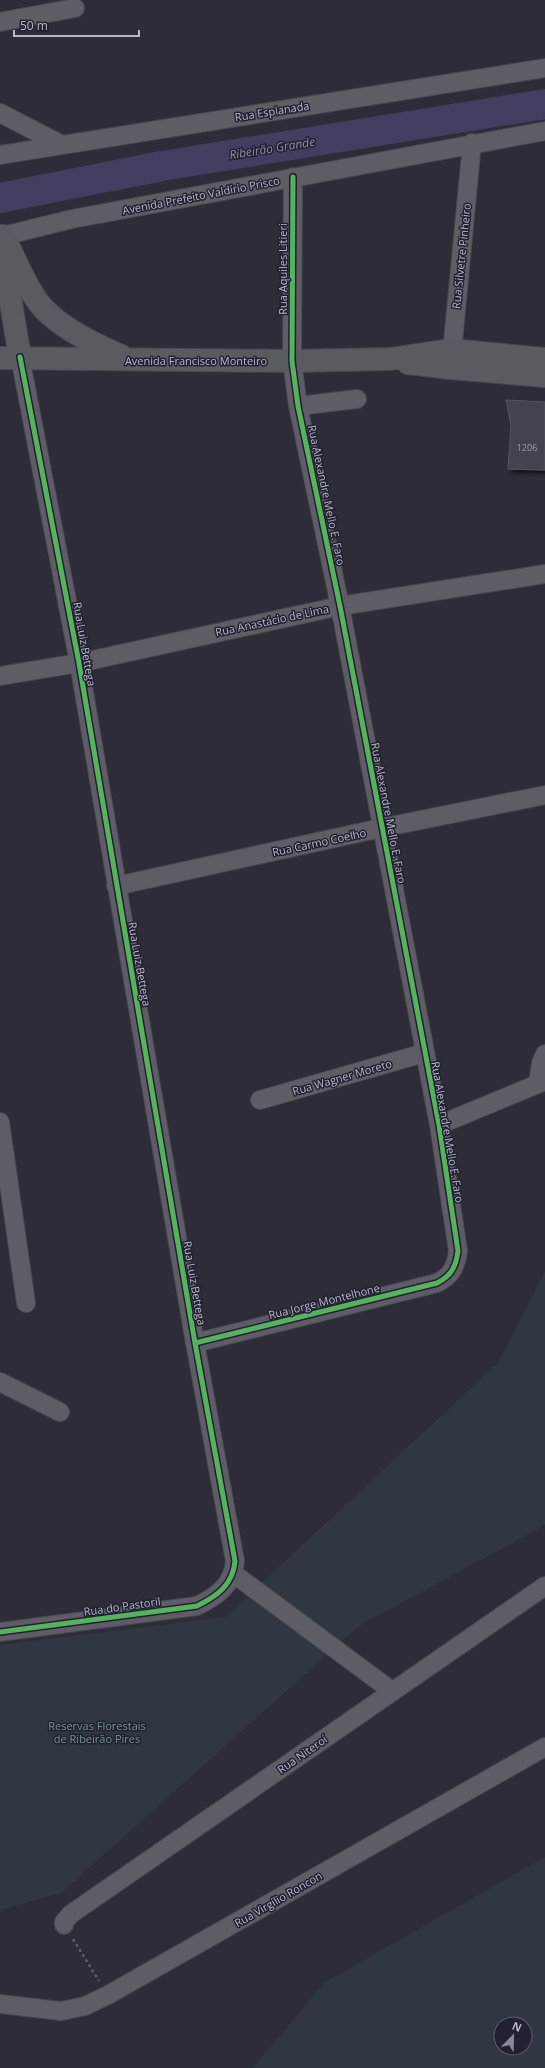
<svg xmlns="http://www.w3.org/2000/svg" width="545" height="2068" font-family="'Open Sans',sans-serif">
<defs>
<filter id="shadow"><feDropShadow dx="3.5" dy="3.5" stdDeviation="2" flood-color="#0009"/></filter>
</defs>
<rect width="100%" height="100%" fill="#2e2c38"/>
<!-- green -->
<path fill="#303742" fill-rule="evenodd" d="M545,1271V1525L359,1626L61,1893L0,1910V1645L225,1617L498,1363Z
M545,1857V2068H253L324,1983ZM501,2024H525V2048H501Z"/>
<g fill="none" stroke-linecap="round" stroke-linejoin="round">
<!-- river -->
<path stroke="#413e5f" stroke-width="30" d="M0,198L162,166L545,104"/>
</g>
<!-- building -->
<path fill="#44424d" stroke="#56555f" filter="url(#shadow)" d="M506,400L545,402V470L508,469L511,425Z"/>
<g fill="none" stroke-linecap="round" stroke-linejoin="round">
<!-- minor casing -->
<g stroke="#48474f" stroke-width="20">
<path id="minor" d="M0,22L75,8
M0,113L62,145
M0,155L545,68
M3,236L72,219L545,131
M451,363L472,143
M298,406L357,399
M0,676L79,663L340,606L545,574
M116,886L381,828L545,795
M538,1084L541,1063L545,1054
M260,1100L424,1053
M0,1122L26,1303
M439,1125L545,1081
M195,1343L437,1283C451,1276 456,1267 458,1251L439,1125L340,606L298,406L292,361L293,177
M0,1382L60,1412
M234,1574L392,1691
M0,1632L197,1606C217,1596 233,1585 235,1561L195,1343L79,663L20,357
M64,1925V1922L71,1914L545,1586
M0,2004L61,2011L85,2006L108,1995L545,1747"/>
</g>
<!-- major casing -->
<g stroke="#484752" stroke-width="24">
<path id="major" d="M3,236C16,259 28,294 47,312C68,332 95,344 121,356
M3,246L4,262L20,357
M0,358L292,361L391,359L451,350L545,359
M408,363L450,368L545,376"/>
</g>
<!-- path -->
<path stroke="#5d5d65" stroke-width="2.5" stroke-dasharray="3 3" stroke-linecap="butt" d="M73,1939L99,1981"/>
<!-- minor -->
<use href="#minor" stroke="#5e5d66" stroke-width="18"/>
<!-- major -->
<use href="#major" stroke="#5a5a61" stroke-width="22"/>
<!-- cycleway casing -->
<g stroke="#222132" stroke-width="8">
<path id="cycleway" d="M195,1343L437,1283C451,1276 456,1267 458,1251L439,1125L340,606L298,406L292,361L293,177
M0,1632L197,1606C217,1596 233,1585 235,1561L195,1343L79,663L20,357"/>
</g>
<!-- cycleway -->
<use href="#cycleway" stroke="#56b35d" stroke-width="5"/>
</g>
<g text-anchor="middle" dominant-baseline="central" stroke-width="3" stroke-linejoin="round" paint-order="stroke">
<!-- number labels -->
<g font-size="9" fill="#9c9aa9">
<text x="527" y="447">1206</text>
</g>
<!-- street labels -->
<g font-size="11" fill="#bab8c8" stroke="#222132">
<text transform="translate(272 111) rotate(-9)">Rua Esplanada</text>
<text transform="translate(201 195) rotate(-11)">Avenida Prefeito Valdírio Prisco</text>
<text transform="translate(461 256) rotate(-84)">Rua Silvetre Pinheiro</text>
<text transform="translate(282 269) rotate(-90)">Rua Aquiles Litieri</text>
<text x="196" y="360">Avenida Francisco Monteiro</text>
<text transform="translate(327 495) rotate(78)">Rua Alexandre Mello E. Faro</text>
<text transform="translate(272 620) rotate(-12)">Rua Anastácio de Lima</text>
<text transform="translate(85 644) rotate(80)">Rua Luiz Bettega</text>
<text transform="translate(389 813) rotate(79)">Rua Alexandre Mello E. Faro</text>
<text transform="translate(319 842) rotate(-12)">Rua Carmo Coelho</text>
<text transform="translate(140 964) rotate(80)">Rua Luiz Bettega</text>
<text transform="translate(342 1077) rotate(-16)">Rua Wagner Moreto</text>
<text transform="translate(448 1132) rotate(80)">Rua Alexandre Mello E. Faro</text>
<text transform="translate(195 1283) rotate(80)">Rua Luiz Bettega</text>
<text transform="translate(324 1301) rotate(-14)">Rua Jorge Montelhone</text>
<text transform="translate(122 1606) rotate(-8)">Rua do Pastoril</text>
<text transform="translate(302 1754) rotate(-35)">Rua Niteroí</text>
<text transform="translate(278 1899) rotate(-30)">Rua Virgílio Roncon</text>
</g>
<!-- park labels -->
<g font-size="11" fill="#72958c" stroke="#222132">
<text x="97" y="1725">Reservas Florestais<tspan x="97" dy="13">de Ribeirão Pires</tspan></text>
</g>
<!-- water labels -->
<g font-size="12" font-style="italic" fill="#8e8bb0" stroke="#222132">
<text transform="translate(272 148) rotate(-9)">Ribeirão Grande</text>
</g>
</g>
<!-- north arrow -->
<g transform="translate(513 2036) rotate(23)"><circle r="19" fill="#222132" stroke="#5f5d6e"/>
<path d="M0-3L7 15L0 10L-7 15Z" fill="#898796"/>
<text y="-6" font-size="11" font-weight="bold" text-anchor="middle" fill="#bab8c8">N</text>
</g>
<!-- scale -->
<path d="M14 30v6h125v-6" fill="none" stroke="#bab8c8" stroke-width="2"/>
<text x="20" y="30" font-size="12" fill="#bab8c8" stroke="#222132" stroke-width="3" paint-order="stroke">50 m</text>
</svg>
